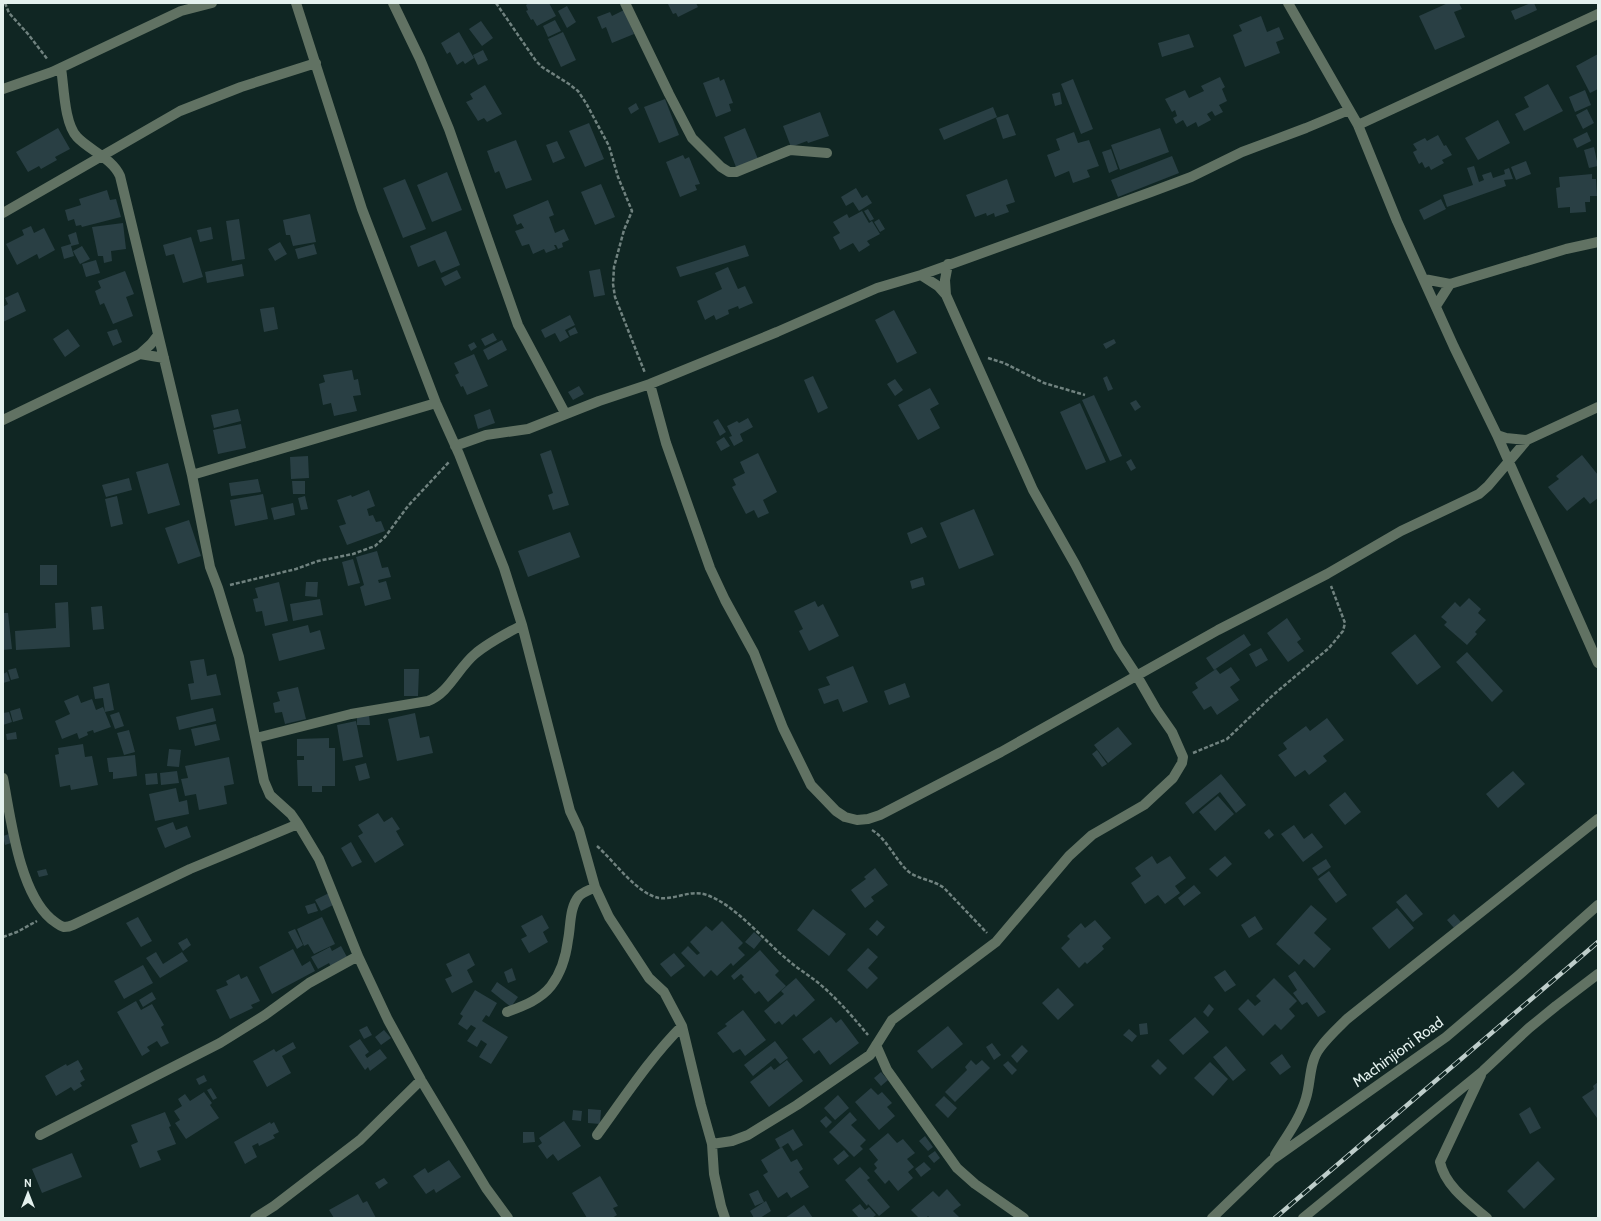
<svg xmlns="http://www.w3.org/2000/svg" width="1601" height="1221" font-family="Cabin,sans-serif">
<rect width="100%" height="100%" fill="#102623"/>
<!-- building -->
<path fill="#293f44" d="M529,3H549L556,16L537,26L533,19L531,20L526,11L528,10L526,5Z
M670,3H696L698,7L678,17L676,13L673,14L668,4Z
M1448,3H1459L1462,9L1454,12L1465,37L1435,50L1419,16Z
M1531,3H1534L1537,10L1515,20L1511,11Z
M567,6L576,22L567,28L558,11Z
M624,10L634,34L612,43L606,27L602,29L597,17L610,12L612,16Z
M1261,16L1267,32L1279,27L1284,39L1276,42L1280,53L1245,67L1233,35L1242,31L1239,25Z
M555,20L561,31L548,37L543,26Z
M481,21L493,38L482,46L469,29Z
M459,32L474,58L465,64L463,61L457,65L450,52L447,54L441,43Z
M563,32L576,60L561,67L548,39Z
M1189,34L1194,47L1162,57L1158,43Z
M483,50L488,60L478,65L473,55Z
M1598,54V89L1590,93L1576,66Z
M719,77L720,81L724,79L733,103L729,104L731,111L716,117L703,83Z
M1220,77L1225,87L1222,89L1227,101L1219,105L1223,112L1215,116L1212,111L1207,114L1211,120L1198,127L1196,122L1187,127L1183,120L1176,124L1173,118L1177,116L1175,110L1172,112L1165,99L1185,90L1189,98L1204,91L1201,86Z
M1073,79L1093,129L1081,134L1061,84Z
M1548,84L1563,111L1524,131L1515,114L1529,107L1524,97Z
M485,85L502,114L487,122L484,118L478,121L466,102L473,99L470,94Z
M1585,90L1591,105L1575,112L1569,97Z
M1060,92L1062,104L1055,106L1052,94Z
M665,99L679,135L659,143L644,107Z
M636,103L639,109L631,114L628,108Z
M993,107L997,117L944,140L939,129Z
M1587,109L1594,123L1583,129L1576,115Z
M820,112L829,136L808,143L807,141L791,147L783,126Z
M1008,114L1016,135L1003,139L996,118Z
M1498,120L1510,143L1478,160L1465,138Z
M589,123L604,159L585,167L569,131Z
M58,128L70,149L55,157L57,160L41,169L39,166L28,172L16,152Z
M745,128L758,159L736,167L724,137Z
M1160,128L1169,152L1120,170L1111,145Z
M1074,132L1078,143L1089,140L1099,166L1087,170L1090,177L1073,183L1069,171L1055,177L1047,155L1060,150L1056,139Z
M1587,132L1591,141L1577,148L1573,139Z
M1438,135L1444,146L1446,145L1452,155L1442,160L1444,163L1431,170L1429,166L1425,168L1422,162L1419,164L1413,152L1417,150L1413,144L1425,138L1427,141Z
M516,140L532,180L506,189L499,171L495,173L487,151Z
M557,141L565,158L553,163L546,145Z
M1594,147L1598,166L1589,168L1584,150Z
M1111,149L1118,169L1109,173L1102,152Z
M683,155L685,159L689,157L700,184L695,185L697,190L680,197L666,162Z
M1172,156L1179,173L1118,197L1111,180Z
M1526,161L1531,174L1516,180L1511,167Z
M1474,166L1479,182L1484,180L1482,175L1491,172L1493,178L1505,174L1504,170L1509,168L1513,179L1504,180L1506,186L1447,207L1443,195L1473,185L1467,168Z
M447,172L462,210L432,222L417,185Z
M1592,174V179H1596L1597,196H1590V202H1585L1586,212L1570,213V207L1558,208L1556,188L1560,187L1559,177Z
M405,179L426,229L403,238L383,188Z
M1007,179L1015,202L1006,205L1009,212L995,217L994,213L987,216L986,213L975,217L966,195Z
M601,184L615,217L595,225L581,192Z
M856,188L862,198L867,195L872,203L859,211L853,202L846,206L841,197Z
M107,190L110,200L116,199L121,217L82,227L81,225L76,226L74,219L68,221L65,210L81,205L79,199Z
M1441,199L1446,209L1424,220L1419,210Z
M548,200L554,215L549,217L555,233L564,229L569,240L562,243L563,247L558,249L556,245H554L556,249L546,253L544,249L533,254L529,244L522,246L515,231L524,228L521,223L517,225L513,215Z
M868,209L874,219L870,221L864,211Z
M862,211L869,223L872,221L880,234L867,241L870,245L859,252L853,243L840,250L833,237L840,233L833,222L847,214L849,218Z
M310,214L316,242L293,246L290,235H286L283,220Z
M239,219L245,259L232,261L226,221Z
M879,219L885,229L880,232L874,222Z
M123,223L126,249L111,251L112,261L104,263L103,256H98L92,227Z
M31,226L34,233L44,228L55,250L39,259L37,254L17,265L6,244L24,235L22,230Z
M211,227L213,239L200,242L197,230Z
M446,231L460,265L441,273L435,260L418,267L410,246Z
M76,232L79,244L71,246L74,256L64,259L61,247L71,244L68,235Z
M191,237L203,277L183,283L174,254L166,256L163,245Z
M280,242L287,254L275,261L268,249Z
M314,244L317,254L298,259L295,249Z
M745,245L749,256L680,277L676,267Z
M82,246L90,259L80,264L73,251Z
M96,260L100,273L86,277L82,264Z
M242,264L244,276L207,283L205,272Z
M728,267L738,289L745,286L753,303L739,309L738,306L728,310L729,314L716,320L714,315L705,320L697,301L722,289L715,273Z
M600,269L605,295L594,297L589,271Z
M457,270L461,278L445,286L441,278Z
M125,271L134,294L126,297L133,316L113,324L104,303L100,305L95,291L101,288L98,281Z
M18,292L26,311L3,322V307L8,304L5,298Z
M274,307L278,329L264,332L260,309Z
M894,310L917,353L897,363L875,320Z
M570,315L575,325L565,330L569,337L560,342L555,333L545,338L541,330Z
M575,327L578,333L570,336L568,331Z
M68,329L80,346L65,357L53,339Z
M117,329L122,342L113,346L107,332Z
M493,333L497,340L485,346L481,339Z
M1114,339L1116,343L1106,349L1103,344Z
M502,340L507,350L488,360L483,350Z
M474,342L477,347L471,351L468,345Z
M474,354L488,386L467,395L463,386L461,387L455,375L459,373L454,363Z
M352,370L354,380L358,379L361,395L353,396L357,411L334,416L331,403L323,405L319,384L325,382L323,375Z
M813,376L828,408L818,413L804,380Z
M1107,376L1113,389L1108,391L1103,378Z
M895,379L903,390L895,396L887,384Z
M579,386L584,394L573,400L568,392Z
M930,388L939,404L930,409L940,428L918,440L898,405Z
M1094,395L1122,456L1110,461L1082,400Z
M1136,400L1141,407L1135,411L1130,403Z
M1080,403L1106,462L1086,470L1060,412Z
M238,409L241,421L214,428L211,415Z
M490,409L495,423L478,429L474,415Z
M748,418L753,427L740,434L743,441L734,446L729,437L732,436L727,426L737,421L739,423Z
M718,419L726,432L720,436L713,422Z
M241,424L246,448L218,454L213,430Z
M724,437L730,446L721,451L716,442Z
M551,450L569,505L553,510L548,495L553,493L540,454Z
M758,453L777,492L763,500L769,513L758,518L754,510L746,514L732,487L736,485L733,479L745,473L740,462Z
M1582,455L1598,475V498L1590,504L1584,497L1567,511L1548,487L1559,479L1556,476Z
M308,456L309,478L291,479L290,457Z
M1131,459L1136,468L1131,471L1126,462Z
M168,463L180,505L148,514L136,472Z
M129,478L132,490L106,497L102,485Z
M258,479L261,492L231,496L229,483Z
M292,481H305V494H293Z
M369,490L375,506L367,509L369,516L373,515L376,522L381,521L385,531L347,545L339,526L346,524L337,500L351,495L352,497Z
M263,494L268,519L235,526L230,500Z
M117,496L123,524L111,527L105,499Z
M305,496L308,509L301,510L298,498Z
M293,503L295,515L274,520L271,508Z
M974,509L994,555L959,569L940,523Z
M189,520L201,556L178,564L165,528Z
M922,527L927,537L911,544L907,533Z
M570,532L580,557L528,577L518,551Z
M377,551L382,568L388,567L391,577L378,580L379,583L386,581L391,599L365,606L360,587L364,585L356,557Z
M353,559L360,583L348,586L342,562Z
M40,565H57V585H40Z
M923,577L925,585L912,589L910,581Z
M279,582L288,621L265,626L262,611L256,612L253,599L258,598L255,588Z
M306,582H318L317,597L305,596Z
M1469,598L1481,609L1478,613L1486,620L1475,632L1477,634L1467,645L1444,625L1447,622L1441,617L1455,602L1460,607Z
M320,599L323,615L293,621L290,604Z
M815,601L818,607L823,604L839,636L809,651L799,631L803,629L794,611Z
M68,602L70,647L16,650L15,631L56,628L55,603Z
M102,606L104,629L93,630L91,607Z
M3,613H8L12,649L3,650Z
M1287,618L1301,639L1297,642L1304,651L1288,662L1267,633Z
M308,625L310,633L320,630L325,649L279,661L272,634Z
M1244,634L1251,645L1214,670L1206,658Z
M1415,634L1441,667L1417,685L1391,653Z
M1261,648L1268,660L1256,667L1249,654Z
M1467,652L1503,691L1492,702L1456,662Z
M204,659L207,676L216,674L221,695L191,700L188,684L194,683L190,661Z
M853,666L868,702L843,712L838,699L824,704L818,689L830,685L826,677Z
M1231,667L1240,680L1230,687L1239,700L1217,715L1211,706L1204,710L1192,692L1198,688L1195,683L1216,669L1220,674Z
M16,668L19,678L11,680L8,670Z
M404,669H419L418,696H404Z
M7,672L10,681L3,683V674Z
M109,683L114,710L105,712L103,698L95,699L93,687Z
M905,683L910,697L889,705L884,691Z
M298,687L306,719L285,724L282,712L275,713L273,703L280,701L277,692Z
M78,695L81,703L92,699L96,710L103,707L111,727L94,733L93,730L87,732L88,735L79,739L77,733L62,739L55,721L70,714L64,701Z
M20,708L23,719L13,722L10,711Z
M213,708L216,721L179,730L176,717Z
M9,712L12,722L3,725V713Z
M119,712L124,726L115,729L110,715Z
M415,713L420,738L429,736L433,753L397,761L388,719Z
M357,714H369L370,725H357Z
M1327,718L1344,740L1323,756L1327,761L1309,775L1305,770L1295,777L1278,755L1287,749L1283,743L1306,726L1310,731Z
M356,721L363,757L343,761L337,725Z
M216,724L220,740L195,746L191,729Z
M1118,727L1132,744L1108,763L1094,745Z
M129,730L135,752L124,755L117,733Z
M16,732L17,739L7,740L6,734Z
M329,738V748H335V786H322V792H312V786H298L297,760H304V756H297V739Z
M83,744L85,757L92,756L98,785L71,790L70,785L60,787L55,755L59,754L58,748Z
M169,749L181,750L179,767L167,766Z
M1097,750L1107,764L1102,767L1092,754Z
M135,755L137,776L113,779V772H109L107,758Z
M229,757L234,784L224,786L227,804L199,810L196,794L185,796L181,779L188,778L185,766Z
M366,763L370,778L359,781L355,766Z
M177,771L179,783L161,785L160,773Z
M1513,771L1525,784L1498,808L1486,794Z
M157,773L158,784L146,785L145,774Z
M1221,774L1246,805L1236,813L1220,792L1193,814L1185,803Z
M176,788L179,802L187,800L189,814L155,821L149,794Z
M1345,792L1361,812L1345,825L1329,805Z
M1218,796L1234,814L1215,831L1199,812Z
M378,813L384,822L392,817L400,829L396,831L404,845L375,863L358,836L363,833L358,825Z
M173,822L176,830L187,826L191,837L165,848L157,828Z
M1294,825L1304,839L1312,833L1323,847L1303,862L1281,834Z
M1269,829L1274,835L1269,839L1264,833Z
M9,834L11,843L5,845L3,836Z
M351,842L362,862L352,867L341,848Z
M1152,856L1157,864L1170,856L1186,878L1175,886L1180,893L1165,904L1158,895L1145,904L1131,883L1141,876L1135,868Z
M1225,856L1232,864L1217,877L1209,869Z
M1326,859L1331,867L1318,876L1312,868Z
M875,868L888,885L871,897L874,901L865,908L851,890L866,879L864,877Z
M46,869L48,875L39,877L37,871Z
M1329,871L1347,895L1336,903L1318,879Z
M1194,885L1201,893L1184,906L1178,898Z
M329,893L335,904L321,911L315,900Z
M1406,894L1423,914L1413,922L1396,902Z
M315,903L318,911L308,914L305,906Z
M1311,905L1327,919L1314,933L1331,949L1314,968L1304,959L1299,965L1276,944Z
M1397,908L1414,928L1389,949L1372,928Z
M813,909L846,934L829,956L797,930Z
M1454,914L1461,922L1454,928L1447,920Z
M542,915L549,928L543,932L548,942L529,953L521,939L527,936L521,926Z
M1255,916L1263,929L1249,938L1241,925Z
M138,917L152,941L141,947L126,923Z
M322,917L335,944L314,954L308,944L304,946L297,929Z
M877,920L885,927L877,936L869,929Z
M1095,920L1111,938L1102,946L1104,949L1087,964L1085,962L1079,968L1061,948L1070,939L1067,936L1081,923L1085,928Z
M722,921L743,943L738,948L745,955L733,966L731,963L717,976L711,970L704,977L681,953L688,946L697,955L700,953L690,942L706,926L712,931Z
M295,929L303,945L297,949L288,932Z
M754,932L762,939L754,949L745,942Z
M187,938L191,945L183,951L178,943Z
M341,946L347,957L331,967L329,963L318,969L311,957L330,947L332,951Z
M868,948L878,957L868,968L878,978L867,989L847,970Z
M293,949L302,966L310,961L315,971L272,994L259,967Z
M760,950L779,971L775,975L786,986L768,1002L759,991L755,994L742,979L744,977L741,974L734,980L731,976Z
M156,952L163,964L182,952L188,961L160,978L146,958Z
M469,953L475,965L467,970L473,982L452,993L445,979L452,976L446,964Z
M674,953L685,966L671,977L660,964Z
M143,965L153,983L124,999L114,981Z
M512,968L516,980L508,983L504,972Z
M1225,970L1236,985L1225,992L1214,977Z
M1295,971L1326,1012L1318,1017L1307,1002L1302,1005L1293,993L1297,990L1288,976Z
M239,974L241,979L247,976L260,1001L251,1005L253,1008L230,1019L216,990L228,985L226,981Z
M796,978L815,1000L796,1017L794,1014L782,1025L779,1021L775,1024L764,1011L784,994L781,991Z
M1274,978L1297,1001L1289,1009L1295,1016L1281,1030L1275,1024L1263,1036L1238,1009L1248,999L1255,1006L1261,1001L1256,996Z
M497,982L518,997L511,1007L491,991Z
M1058,988L1074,1005L1058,1020L1042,1003Z
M475,990L497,1003L489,1017L486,1015L482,1021L508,1037L491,1064L479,1057L487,1044L481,1040L477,1047L467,1041L476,1028L471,1025L467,1030L458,1024L463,1016L460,1014Z
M152,992L156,999L143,1007L139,1000Z
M136,1001L141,1010L152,1004L164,1025L161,1027L169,1043L161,1047L157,1041L147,1047L150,1051L142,1056L117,1012Z
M1209,1004L1214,1009L1208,1017L1203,1012Z
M743,1010L766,1040L745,1056L740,1049L733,1053L717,1033L727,1026L725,1024Z
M831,1017L836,1023L841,1019L859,1043L830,1065L819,1050L814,1054L802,1039Z
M1195,1017L1209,1032L1183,1055L1169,1040Z
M1147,1023L1148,1034L1140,1035L1139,1024Z
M367,1026L372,1035L364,1039L359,1030Z
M948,1026L963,1044L932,1069L917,1051Z
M1129,1029L1137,1036L1132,1042L1123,1035Z
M384,1030L391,1038L381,1045L375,1037Z
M360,1039L369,1052L365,1055L367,1058L380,1049L387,1058L370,1071L368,1067L365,1070L349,1046Z
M775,1041L788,1058L780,1064L775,1058L753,1076L744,1065Z
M293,1042L296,1048L282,1056L291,1073L267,1087L253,1061L274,1049L276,1052Z
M992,1043L1001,1055L994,1060L986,1047Z
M1022,1045L1028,1051L1017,1063L1011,1056Z
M1226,1046L1246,1070L1233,1081L1213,1057Z
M1282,1054L1291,1067L1280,1075L1270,1063Z
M1158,1059L1167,1068L1160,1075L1151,1066Z
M78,1060L83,1069L80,1071L85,1080L80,1083L82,1086L74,1091L71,1087L56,1096L45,1076L66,1064L67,1066Z
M787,1060L803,1081L769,1107L750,1082L771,1066L774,1070Z
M971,1060L976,1065L982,1060L990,1068L955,1102L945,1092L967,1070L965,1067Z
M1008,1061L1017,1070L1012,1075L1003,1065Z
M1210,1062L1228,1079L1213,1096L1194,1078Z
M881,1072L888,1080L881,1086L874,1078Z
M204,1075L207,1081L199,1085L196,1079Z
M1598,1082V1117L1597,1118L1582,1097L1594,1089L1593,1086Z
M211,1088L217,1098L213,1100L207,1090Z
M871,1088L878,1095L882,1092L892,1103L887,1107L895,1116L879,1130L855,1102Z
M204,1092L212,1103L210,1105L219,1118L186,1139L175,1123L180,1120L174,1111L182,1106L178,1099L185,1094L190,1101Z
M838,1095L849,1108L835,1120L824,1108Z
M944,1096L957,1108L948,1118L935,1105Z
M1530,1107L1541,1128L1530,1134L1519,1114Z
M588,1109L601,1110L600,1124L588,1123Z
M573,1110L582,1111L581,1121L572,1120Z
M165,1112L171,1126L169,1127L176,1144L157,1151L161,1160L140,1168L131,1145L138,1142L131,1125Z
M850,1112L857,1120L851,1125L866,1140L860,1146L863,1149L854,1157L829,1132Z
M826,1116L832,1122L826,1128L820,1121Z
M564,1121L581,1146L558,1161L553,1154L547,1159L538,1146L542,1143L539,1138Z
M270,1122L271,1124L274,1122L279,1132L273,1135L275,1138L259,1146L258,1143L252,1146L257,1157L245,1164L234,1142Z
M793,1129L803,1145L793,1151L788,1143L780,1148L775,1139Z
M523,1132H534L535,1142L523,1143Z
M888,1133L897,1143L903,1139L915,1153L907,1159L914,1167L908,1172L913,1178L898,1191L889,1180L885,1184L874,1171L877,1168L874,1164L878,1160L869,1149Z
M925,1136L933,1147L928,1151L919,1141Z
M782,1147L791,1162L797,1159L803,1169L799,1172L809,1187L791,1198L787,1192L778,1198L763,1175L768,1172L761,1160Z
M844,1150L849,1156L838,1165L833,1159Z
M935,1151L940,1158L934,1163L928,1156Z
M72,1153L82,1177L42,1193L32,1169Z
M449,1160L461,1177L436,1193L434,1189L426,1194L413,1176L425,1168L428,1173Z
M1538,1161L1555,1179L1524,1209L1507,1191Z
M924,1162L931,1169L921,1177L915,1169Z
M860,1167L870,1178L867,1180L890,1207L879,1216L868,1204L867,1206L845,1180Z
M600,1176L618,1206L613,1208L617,1215L612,1218H587L572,1193Z
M384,1178L388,1183L379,1189L375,1183Z
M947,1189L961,1205L953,1211L960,1218H930L928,1216L926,1218H919L911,1210L933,1191L939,1197Z
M758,1190L764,1202L755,1206L749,1194Z
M358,1194L363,1203L367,1201L376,1218H334L329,1210Z
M766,1201L771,1211L760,1218H754L750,1211Z
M860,1204L865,1210L869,1207L876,1215L872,1218H859L852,1210Z
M804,1205L813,1218H785Z"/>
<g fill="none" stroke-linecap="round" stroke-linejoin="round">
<!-- path -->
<path stroke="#70827f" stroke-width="2.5" stroke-dasharray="4 2" stroke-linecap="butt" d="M5,3L9,13L28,34L48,60
M496,3L536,61L542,67L569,84L578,91L586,103L609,146L618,177L632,211L624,230L614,267L613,284L615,297L645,373
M988,358L1004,363L1044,383L1085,395
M230,585L296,569L318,561L353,554L375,546L385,537L408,506L449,462
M1193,753L1227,739L1273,695L1329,648L1343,631L1345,623L1331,586
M872,830C888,840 895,860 909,872C920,880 935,880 945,889L987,933
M597,846C614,861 637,894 659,898C675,900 691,889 707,895C737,906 764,941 789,961C797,968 807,974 816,981C836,997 852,1016 868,1035
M3,937L17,932L37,921"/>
<!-- minor -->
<path stroke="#617263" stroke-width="10" d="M296,3L362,209L436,403L459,454L504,568L522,625L570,811L579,830L595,887L609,917L649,978L664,992L682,1026L701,1105L712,1144L714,1174L721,1206L725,1218
M393,3L420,59L449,129L518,325L565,413
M625,3L669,94L692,138L721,167L729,172H736L790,150L827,153
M1288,3L1358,125L1397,221L1454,347L1497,435L1598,663
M61,68C64,86 64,123 77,137C89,150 112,158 120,176L192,475L210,567L218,588L239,657L264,781L270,795L291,814L298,824L319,859L358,956L388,1020L421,1080L486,1188L508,1218
M3,89L52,72L181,11L212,3
M1358,125L1598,14
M3,213L180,111L241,87L316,63
M1424,279L1450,284L1566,249L1598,242
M946,295L945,280L948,264
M1436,306L1450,284
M140,354L164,358
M650,384L666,443L710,568L725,600L754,653L783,728L811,785L836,811L845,817L857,820L868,819L880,815L1001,752L1218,630L1327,574L1401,531L1479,494L1488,486L1527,440L1598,407
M3,420L140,354L151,344L158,335
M1497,435L1506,438L1527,440
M455,446L486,435L528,429L599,401L650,384L777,332L877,288L921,275L1151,192L1191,177L1242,152L1306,128L1349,110
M192,475L436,403
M256,738L351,714L428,701C449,693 458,668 475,654C489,642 506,634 522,625
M3,778C11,819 19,891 51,919C55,922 59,926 64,927C67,927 71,926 73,925L190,869L298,824
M507,1012C523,1006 540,1000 551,986C561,973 566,956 568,940C571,926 569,908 579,896C583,892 590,890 595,887
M876,1045L887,1070L957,1168L975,1184L1024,1218
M1481,1075L1440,1162C1445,1186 1469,1203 1487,1218
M40,1135L220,1043L265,1015L309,983L358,956
M597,1135C624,1098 650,1058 682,1026
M712,1144L732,1141L748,1135L797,1105L870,1055L892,1020L996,942L1069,856L1092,835L1144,805L1173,778L1182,763L1183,757L1172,732L1156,709L1137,676L1118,647L1075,564L1033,490L946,295L938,286L921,275
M1275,1155C1286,1137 1300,1119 1306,1098C1311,1082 1309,1062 1320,1048C1327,1038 1338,1028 1347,1019L1598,819
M255,1218L274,1206L360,1140L421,1080
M1212,1218L1272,1160L1446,1037L1519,975L1598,905
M1303,1218L1483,1071L1529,1028L1556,1006L1598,974"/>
<!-- rail casing -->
<g stroke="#becdca" stroke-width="4.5">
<path id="rail" d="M1275,1218L1598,942"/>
</g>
<!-- rail -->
<use href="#rail" stroke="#102623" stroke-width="3" stroke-dasharray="9" stroke-linecap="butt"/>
</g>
<g text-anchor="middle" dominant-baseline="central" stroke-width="3" stroke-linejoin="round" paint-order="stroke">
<!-- street labels -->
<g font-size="15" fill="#e4f1ee" stroke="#102623">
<text transform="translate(1398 1052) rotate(-36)">Machinjioni Road</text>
</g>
</g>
<!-- border -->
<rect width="1601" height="1221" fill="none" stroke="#e4f1ee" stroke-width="8"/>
<!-- north arrow -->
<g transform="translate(28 1193)" stroke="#102623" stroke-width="3" paint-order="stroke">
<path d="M0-3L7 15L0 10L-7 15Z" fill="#e4f1ee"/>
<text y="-6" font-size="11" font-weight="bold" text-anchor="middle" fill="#e4f1ee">N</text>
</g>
</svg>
